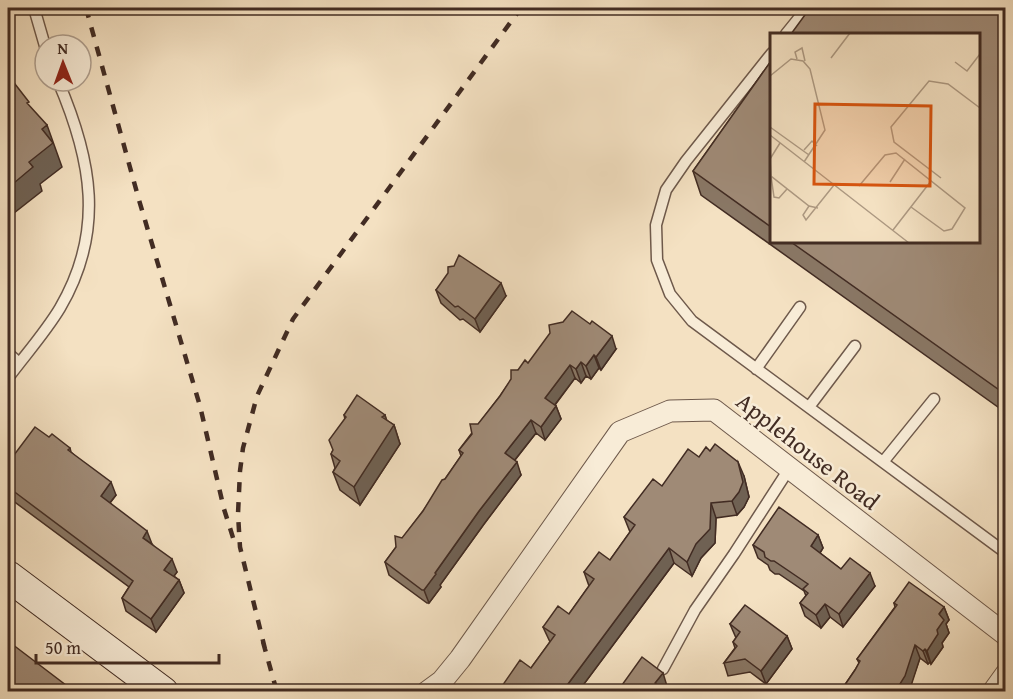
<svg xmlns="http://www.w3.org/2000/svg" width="1013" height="699" font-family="'Gentium Book Plus',serif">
<rect width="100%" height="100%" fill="#f4e1c2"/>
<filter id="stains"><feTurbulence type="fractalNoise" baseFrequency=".00333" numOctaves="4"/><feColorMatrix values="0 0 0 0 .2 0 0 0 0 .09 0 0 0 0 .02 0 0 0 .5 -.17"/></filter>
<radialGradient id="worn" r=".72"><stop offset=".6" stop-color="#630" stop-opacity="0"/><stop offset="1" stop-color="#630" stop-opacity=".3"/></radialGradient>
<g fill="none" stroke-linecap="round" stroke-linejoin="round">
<!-- lane casing -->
<g stroke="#6e594b" stroke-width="13">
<path id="lane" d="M34,8L45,46
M786,34L807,8
M772,53L686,161L666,190L656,225L657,260L670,294L692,321L1006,553
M8,353L19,363
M756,369L800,307
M8,378C25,355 45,333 60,308C105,231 92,160 58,81
M809,407L855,346
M883,462L934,399
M663,669L695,610L734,554L789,469"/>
</g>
<!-- street casing -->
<g stroke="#6e594b" stroke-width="23">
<path id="street" d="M427,692L442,681L460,659L620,432L670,411L714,410L1006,635
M993,692L1006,674"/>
</g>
<!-- secondary casing -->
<g stroke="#422c23" stroke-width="32">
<path id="secondary" d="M8,576L163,692"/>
</g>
<!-- lane -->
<use href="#lane" stroke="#f8ecd7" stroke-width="10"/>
<!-- street -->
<use href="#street" stroke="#f8ecd7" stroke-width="21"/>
<!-- secondary -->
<use href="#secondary" stroke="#f8ecd7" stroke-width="30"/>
<!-- rail -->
<path stroke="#422c23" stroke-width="4.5" stroke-dasharray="10 10" stroke-linecap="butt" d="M86,8L139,200L200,406L224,509L235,544
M263,642L277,692
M265,649L240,547L238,514L240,471L243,448L257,396L293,319L521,8"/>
</g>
<!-- wall -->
<path fill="#897765" stroke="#422c23" stroke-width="1.5" d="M1005,8V412L701,195L693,171L771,61V242H978Z
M436,290L506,296L480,332L463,319L460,320L441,303Z
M616,349L601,370L599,368L591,379L586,376L581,383L575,378L555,405L556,406L561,419L545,440L536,433L515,460L521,475L484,524L440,585L441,587L429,603H427L389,575L385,562L423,511L461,456L459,450L500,396L518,370L528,363Z
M344,415H385L386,420L394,425L400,444L360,505L340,490L333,472L335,468L331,454L333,450L345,419Z
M49,437L70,448L71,452L116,495L110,503L152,544L177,572L174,576L179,580L184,593L156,632L126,611L122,598L129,587L8,497V463Z
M699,457L744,476L749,497L744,507L737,515L716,518L715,543L701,558L692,576L674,563L578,692H498L531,668L550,642L543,627L569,614L589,586L584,572L610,560L630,532L624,517Z
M818,535L823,548L820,553L841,569L875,586L843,627L830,617L821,628L805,616L800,603L806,596L804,591L779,574H775L770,570L768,565L758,558L753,545Z
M894,603L944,607L949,620L946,624L949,633L942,643L943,647L931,664L930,662L928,664L920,658L908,692H840L855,670L859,663L857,659L895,607Z
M730,624L787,636L792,649L766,684L750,672L728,676L724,663L735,648L733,642L736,638Z"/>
<!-- shaded-wall -->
<path fill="#6f6153" stroke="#422c23" stroke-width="1.5" d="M47,125L62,167L40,184L42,191L9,217L11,221L8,224V188L29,162L42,129Z
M501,283L506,296L480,332L475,319Z
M612,336L616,349L601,370L596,357Z
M594,355L599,368L591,379L586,366Z
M581,362L586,376L581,383L576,369Z
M570,365L575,378L550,411L545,398Z
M556,406L561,419L545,440L541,427Z
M385,415L390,430L394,425L400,444L360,505L354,487L382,417Z
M531,420L536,433L510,466L505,453Z
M517,462L521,475L484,524L440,585L441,587L429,603L424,590L435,573L479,511Z
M738,462L744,476L749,497L744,507L737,515L732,501Z
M111,482L116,495L105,509L101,496Z
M711,503L716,518L715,543L701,558L692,576L687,562Z
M147,531L152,544L143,538Z
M818,535L823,548L816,559L811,546Z
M669,548L674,563L578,692H562Z
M172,559L177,572L169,583L164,570Z
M870,573L875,586L843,627L839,614Z
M179,580L184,593L156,632L151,619Z
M825,604L830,617L821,628L816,615Z
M944,607L949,620L946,624L949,633L942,643L943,647L931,664L927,651L937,630L939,614Z
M787,636L792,649L766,684L761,671Z
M915,645L920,658L910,689L908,692H895Z
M925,649L930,662L928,664L923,651Z
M663,673L667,686L664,690L665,692H658L655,683Z"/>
<!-- building -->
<path fill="#9f8a76" stroke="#422c23" stroke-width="1.5" d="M810,8H1005V394L791,242H978V34H791Z
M771,61V227L693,171Z
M8,75L29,102L27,103L47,125L42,129L53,143L29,162L33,167L8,188Z
M459,255L501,283L475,319L458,306L455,307L436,290L448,273V267L454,266Z
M572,311L590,324L592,321L612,336L596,357L594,355L586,366L581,362L576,369L570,365L545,398L556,406L541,427L531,420L505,453L517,462L479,511L435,573L436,574L424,590H422L385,562L396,547L395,536L402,538L423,511L442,480L445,479L463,453L459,450L472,434L470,424H478L500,396L511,379V370H518L525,360L528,363L550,333L549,325L563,322Z
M357,395L385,415L382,417L394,425L354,487L333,472L340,461L331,454L333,450L329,440L346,417L344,415Z
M35,427L49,437L52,434L70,448L68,450L111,482L101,496L147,531L143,538L172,559L164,570L179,580L151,619L122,598L133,581L8,487V463Z
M715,444L738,462L743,482L739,492L732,501L711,503L710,529L696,544L687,562L669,548L562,692H498L520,660L531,668L555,635L543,627L558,606L569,614L594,579L584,572L599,552L610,560L635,525L624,517L653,479L662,486L688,449L699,457L706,447L710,451Z
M779,507L818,535L811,546L841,569L850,558L870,573L839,614L825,604L816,615L800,603L808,593L803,589L808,584L774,561H771L765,557L764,552L753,545Z
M909,582L944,607L939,614L944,620L937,630L938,634L927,651L925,649L923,651L915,645L905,676L895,692H840L855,670L860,661L857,659L897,605L894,603Z
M745,605L787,636L761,671L745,659L724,663L737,646L733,642L740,632L730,624Z
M8,641L75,692H8Z
M642,657L663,673L655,683L664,690L663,692H617Z"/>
<g text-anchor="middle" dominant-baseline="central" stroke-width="5" stroke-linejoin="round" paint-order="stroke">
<!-- street labels -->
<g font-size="24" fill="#422c23" stroke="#f8ecd7">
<text transform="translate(808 451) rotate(38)">Applehouse Road</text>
</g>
</g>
<!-- overview -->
<g transform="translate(770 33)">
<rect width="210" height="210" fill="#f4e1c2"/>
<path fill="none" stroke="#ad9982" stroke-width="1.5" d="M61,25L80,0M27,26L25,19L32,15L35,28M185,29L197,38L210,21M0,43L21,26L33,28L40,36L55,97L34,129M0,94L39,122M0,102L139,210M34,117L42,108L47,113M0,126L1,143L39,173L48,175M0,126L10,110M1,143L4,164L9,165L17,156M171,145L124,109L121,94L159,48L178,51L210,75M120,149L135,126M89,153L115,122L126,120L195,175L182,196L174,198L141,174M39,173L33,182L36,187L64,152M123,197L161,148"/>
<path fill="#d7540e" fill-opacity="0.15" stroke="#d7540e" stroke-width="3" d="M45,71L161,73L160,153L44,151Z"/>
<rect width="210" height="210" fill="none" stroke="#422c23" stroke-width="3"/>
</g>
<!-- margin -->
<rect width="1013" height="699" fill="none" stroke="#f4e1c2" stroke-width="30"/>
<rect x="9" y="9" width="995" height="681" fill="none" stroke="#422c23" stroke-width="3"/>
<rect x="15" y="15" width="983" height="669" fill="none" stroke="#422c23" stroke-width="1.5"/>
<!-- north arrow -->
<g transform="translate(63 63) rotate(359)"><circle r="28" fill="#f8ecd7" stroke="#af9f8f" stroke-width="1.5"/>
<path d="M0-4.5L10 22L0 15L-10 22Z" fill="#8f2418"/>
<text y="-9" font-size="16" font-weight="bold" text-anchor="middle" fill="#422c23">N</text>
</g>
<!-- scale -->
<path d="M36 654v9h183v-9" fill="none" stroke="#422c23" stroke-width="3"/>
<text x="45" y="654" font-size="18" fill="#422c23" stroke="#f8ecd7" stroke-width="4.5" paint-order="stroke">50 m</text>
<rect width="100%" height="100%" filter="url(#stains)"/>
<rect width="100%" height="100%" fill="url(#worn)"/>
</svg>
